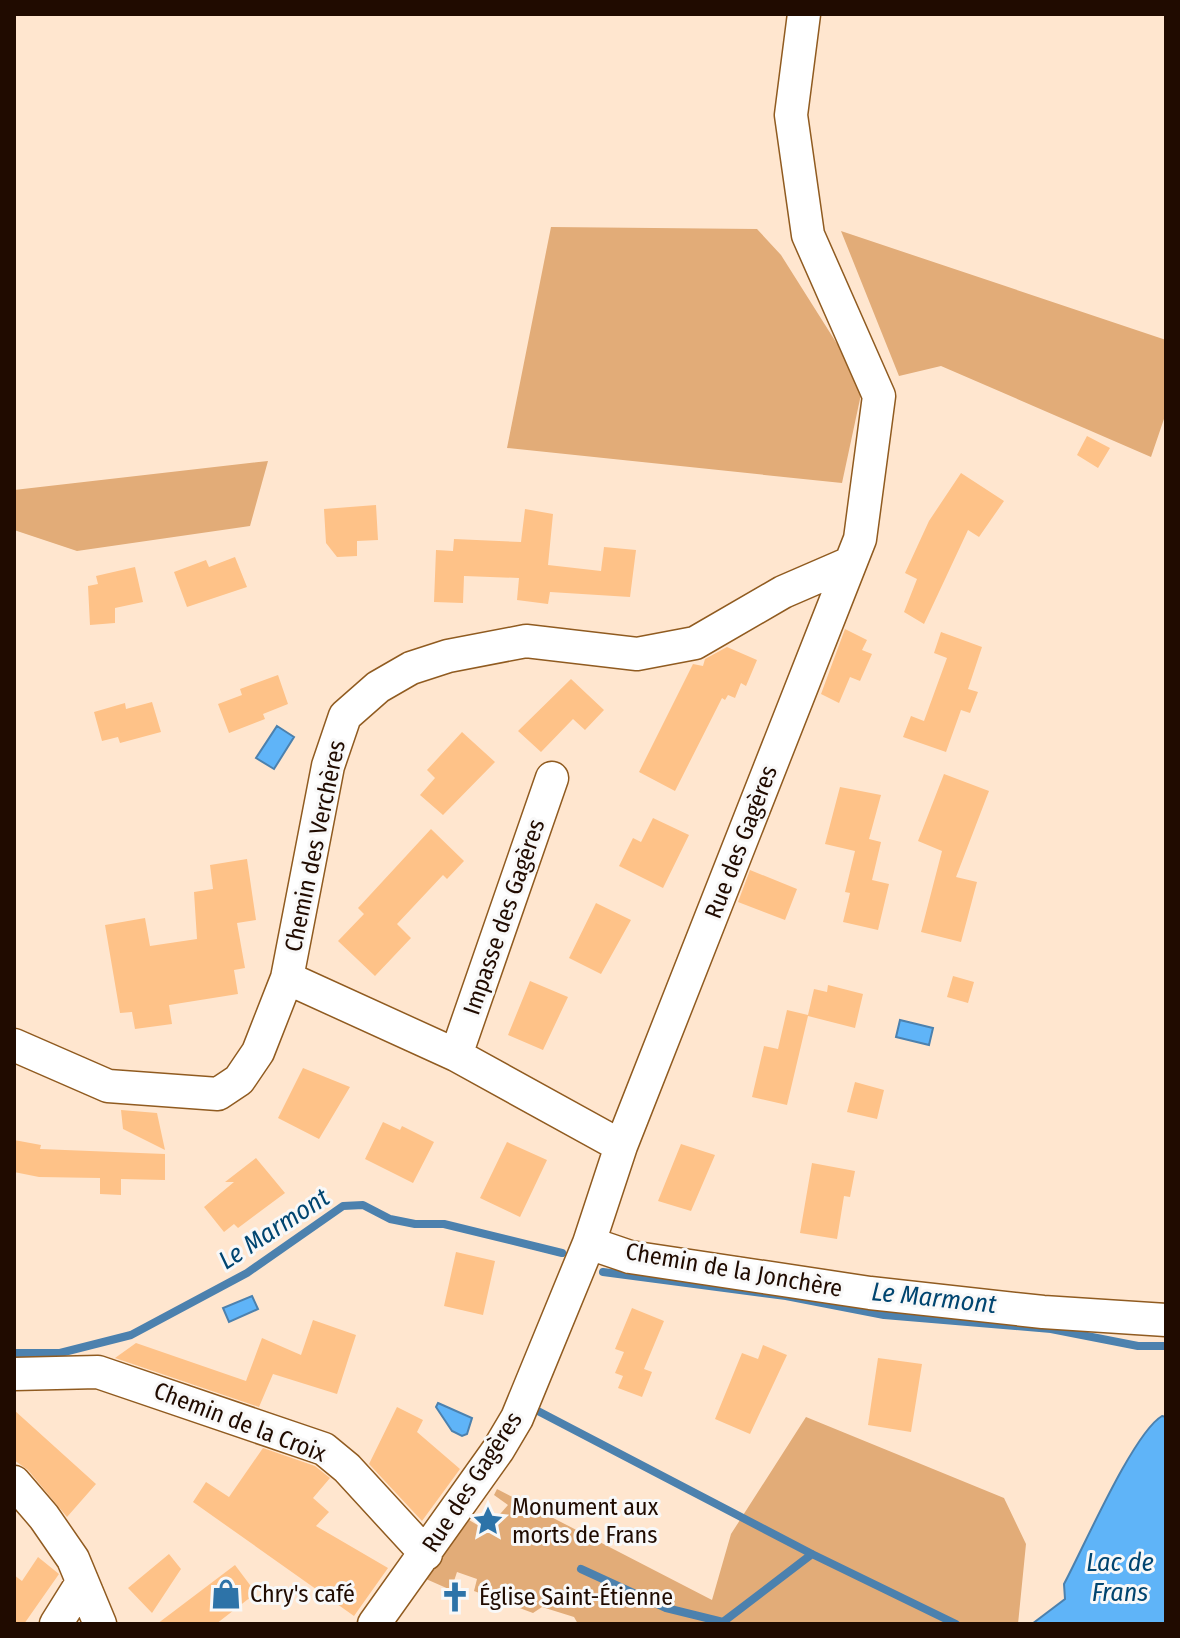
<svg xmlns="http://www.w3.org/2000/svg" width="1180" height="1638" font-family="'Fira Sans Condensed',sans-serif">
<rect width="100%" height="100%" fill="#ffe6cf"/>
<!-- green -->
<path fill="#e2ac78" d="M551,227L757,229L781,255L863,385L842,483L507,448Z
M841,231L1166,340V413L1151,457L941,366L899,376Z
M268,461L250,526L77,551L14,530V490Z
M806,1417L1004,1498L1026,1544L1018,1624H578L574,1617L542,1607L533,1613L474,1591L477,1579L457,1572L451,1590L426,1579L469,1520L486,1530L508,1505L494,1495L497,1489L712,1600L731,1534Z"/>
<!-- water -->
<path fill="#5fb4f8" stroke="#4c81ae" stroke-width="2" d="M277,726L294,737L274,769L256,758Z
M900,1020L933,1028L929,1045L896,1037Z
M252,1296L258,1309L229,1322L223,1308Z
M438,1403L472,1418L467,1434L462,1436L452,1431L436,1407Z
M1162,1416L1166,1417V1624H1032L1065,1599L1064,1584C1083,1549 1133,1433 1162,1416Z"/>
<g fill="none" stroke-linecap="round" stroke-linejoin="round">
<!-- stream -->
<path stroke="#4c81ae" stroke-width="8" d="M603,1272L786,1296L884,1315L1051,1329L1138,1346H1166
M14,1353H60L131,1335L247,1273L343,1206L363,1205L390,1219L415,1224H444L562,1253
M536,1410L812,1554L956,1624
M581,1569L666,1608L723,1622L812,1554"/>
</g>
<!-- building -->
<path fill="#fec288" d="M1087,436L1110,448L1098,468L1077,455Z
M961,473L1004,501L979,537L968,530L924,624L904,612L917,579L905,573L929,521Z
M376,505L378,540L357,541V556L337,557L326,543L324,509Z
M525,509L553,514L548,565L601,571L604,547L636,550L630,597L550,592L548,604L517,600L519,578L464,576L463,603L434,602L436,550L453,551L454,539L521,542Z
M235,557L247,587L187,607L174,572L206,560L209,567Z
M135,567L143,602L115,608V623L90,625L88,586L98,584L96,576Z
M845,629L867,640L862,650L872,654L860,681L850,677L839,703L821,694Z
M941,632L982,647L968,689L978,692L970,713L961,710L946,752L903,737L911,716L924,721L947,658L934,653Z
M727,647L757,660L746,686L741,683L735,698L728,695L725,700L722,698L675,791L639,772L693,664L703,666L705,659Z
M278,675L288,704L263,714L265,719L229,733L218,704L242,695L240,689Z
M571,679L604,710L585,730L573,719L541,752L518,731Z
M152,702L161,732L120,743L118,737L102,741L94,712L125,703L126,709Z
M462,732L495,762L443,815L420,795L435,778L427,770Z
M944,774L989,791L956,877L977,882L961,942L921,932L942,851L918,841Z
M840,787L881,795L869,839L881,842L872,880L889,884L878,930L843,922L850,893L845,892L855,851L825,844Z
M653,818L689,835L663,888L619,866L633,838L641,842Z
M431,829L464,861L447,879L443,875L397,924L411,938L375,976L338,941L364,914L358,908Z
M247,859L256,920L237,923L245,968L234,970L238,994L169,1005L172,1024L135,1029L132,1012L120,1013L105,925L145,918L150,946L197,939L194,892L213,889L210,865Z
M750,870L797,889L785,920L738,902Z
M596,903L631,920L601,974L569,958Z
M953,976L974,982L968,1003L947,997Z
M530,981L568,997L543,1050L508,1035Z
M828,985L863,994L855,1028L808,1016L787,1105L752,1097L764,1046L778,1049L787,1010L808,1015L814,989L827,992Z
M303,1068L350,1087L319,1139L278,1118Z
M855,1082L884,1090L877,1119L847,1112Z
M121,1110L157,1113L165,1150L123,1129Z
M383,1122L400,1130L402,1126L434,1142L413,1183L365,1159Z
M14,1140L41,1145L40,1149L165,1154V1180L121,1179V1195L100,1194V1178L39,1177L14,1172Z
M507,1142L547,1160L520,1217L480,1198Z
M681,1144L715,1155L691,1211L658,1201Z
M256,1158L285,1193L238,1228L234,1224L224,1232L204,1207L234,1182H225Z
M812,1163L855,1171L850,1197L844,1196L837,1239L800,1233Z
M456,1252L495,1261L483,1315L444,1306Z
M632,1308L664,1321L644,1369L652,1372L642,1397L618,1388L623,1376L615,1373L624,1352L615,1349Z
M313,1320L356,1335L337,1394L273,1374L259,1407L115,1358L136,1343L246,1381L262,1338L301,1355Z
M763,1345L787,1355L750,1434L715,1419L742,1353L758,1359Z
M878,1358L922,1364L911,1432L868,1425Z
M397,1407L423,1420L417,1432L460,1469L422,1521L369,1464Z
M14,1410L96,1484L67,1517L28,1470L14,1460Z
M263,1448L315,1466L330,1478L313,1498L329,1512L316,1526L388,1568L354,1616L193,1502L206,1482L229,1497Z
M169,1554L181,1569L152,1613L128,1588Z
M38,1557L59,1574L24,1624H14V1575L22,1581Z
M235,1565L256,1593L216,1624H157Z"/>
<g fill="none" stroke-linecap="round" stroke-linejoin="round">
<!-- minor casing -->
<g stroke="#905b20" stroke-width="35">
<path id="minor" d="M287,978L456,1055L621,1146
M14,1045L108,1086L218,1094L239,1080L258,1052L287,978L328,766L345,716L378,687L411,668L448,656L526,641L637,654L695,643L783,592L850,563
M456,1055L552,778
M589,1243L630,1257L870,1293L1043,1312L1166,1320
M14,1374L98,1372L324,1449L347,1468L426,1554
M14,1482L44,1517L73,1559L100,1624
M56,1624L81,1584
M374,1624L498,1450L517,1418L589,1243L621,1146L860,539L879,396L808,235L791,115L804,14"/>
</g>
<!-- minor -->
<use href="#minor" stroke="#fff" stroke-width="32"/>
</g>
<!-- icons -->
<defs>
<g id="sight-bare" transform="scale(2.4)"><path d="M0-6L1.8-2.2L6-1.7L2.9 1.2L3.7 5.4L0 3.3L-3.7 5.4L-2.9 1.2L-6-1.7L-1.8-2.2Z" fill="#2d73a8" stroke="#f8f8f8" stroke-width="2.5" paint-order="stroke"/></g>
<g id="shop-bare" transform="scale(2.4)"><path d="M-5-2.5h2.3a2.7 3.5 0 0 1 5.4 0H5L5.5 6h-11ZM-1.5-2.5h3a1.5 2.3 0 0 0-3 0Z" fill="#2d73a8" stroke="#f8f8f8" stroke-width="2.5" paint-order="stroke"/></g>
<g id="church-bare" transform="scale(2.4)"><path d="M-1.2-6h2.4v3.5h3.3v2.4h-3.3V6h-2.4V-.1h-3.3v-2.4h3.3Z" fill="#2d73a8" stroke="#f8f8f8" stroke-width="2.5" paint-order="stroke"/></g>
</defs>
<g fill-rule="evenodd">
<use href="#sight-bare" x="488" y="1521"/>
<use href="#shop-bare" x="226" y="1594"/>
<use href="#church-bare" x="455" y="1597"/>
</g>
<g text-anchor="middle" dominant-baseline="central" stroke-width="6" stroke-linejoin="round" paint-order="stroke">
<!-- street labels -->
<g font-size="24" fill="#200b00" stroke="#f8f8f8">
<text transform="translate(741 842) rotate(-69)">Rue des Gagères</text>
<text transform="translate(315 846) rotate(-78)">Chemin des Verchères</text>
<text transform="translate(504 917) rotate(-71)">Impasse des Gagères</text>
<text transform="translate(734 1270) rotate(10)">Chemin de la Jonchère</text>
<text transform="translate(240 1422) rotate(21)">Chemin de la Croix</text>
<text transform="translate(472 1482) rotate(-57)">Rue des Gagères</text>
</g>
<!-- poi labels -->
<g font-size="24" fill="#200b00" stroke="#f8f8f8" text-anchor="start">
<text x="512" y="1507">Monument aux<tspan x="512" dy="28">morts de Frans</tspan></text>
<text x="250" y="1594">Chry's café</text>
<text x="479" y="1597">Église Saint-Étienne</text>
</g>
<!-- water labels -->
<g font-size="26" font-style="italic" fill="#004570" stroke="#f8f8f8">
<text transform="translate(274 1229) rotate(-33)">Le Marmont</text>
<text transform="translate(934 1298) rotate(6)">Le Marmont</text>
<text x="1120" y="1562">Lac de<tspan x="1120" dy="30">Frans</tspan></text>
</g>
</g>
<!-- border -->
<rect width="1180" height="1638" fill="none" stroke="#200b00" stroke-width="32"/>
</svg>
